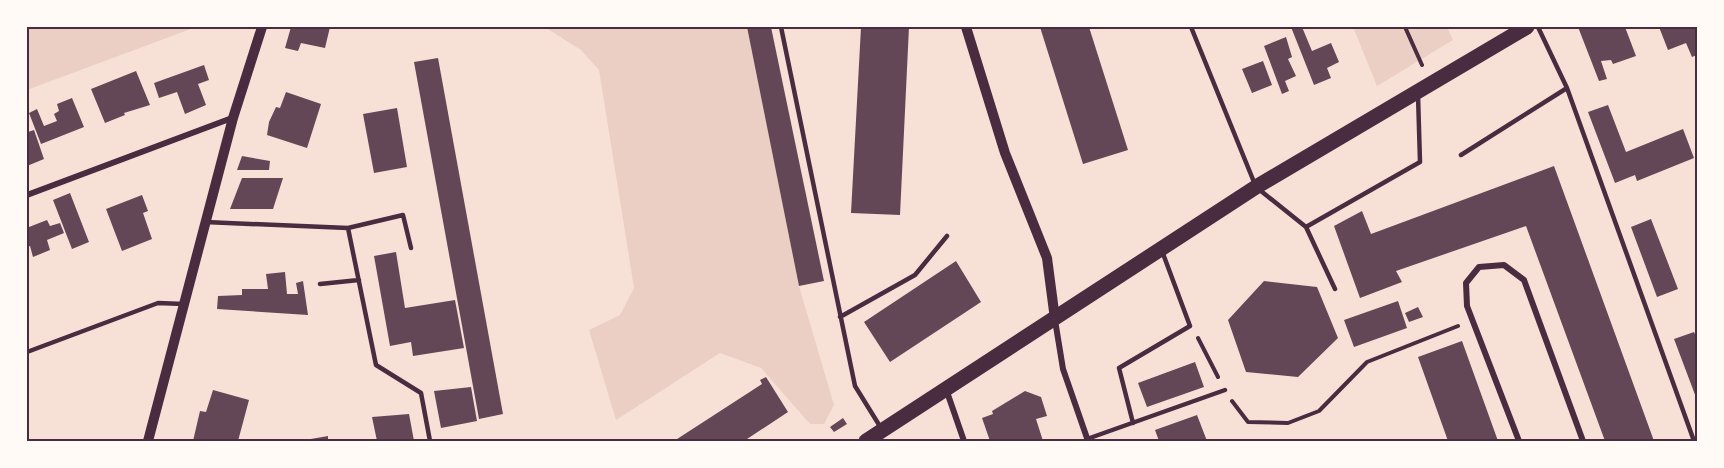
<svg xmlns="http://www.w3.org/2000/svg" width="1724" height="468" font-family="Quicksand,sans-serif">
<rect width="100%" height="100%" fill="#f7e1d7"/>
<!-- green -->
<path fill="#ebcfc5" d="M27,27H196L27,90Z
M747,27L799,286L834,405L824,424H810L761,368L720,353L616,420L589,330L620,315L634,288L599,70L581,50L546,28Z
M1353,27H1447L1453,40L1377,86Z"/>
<!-- building -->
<path fill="#644757" d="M291,27H330L325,48L301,43L298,51L285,48Z
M747,27H771L824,281L799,286Z
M861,27H909L900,215L851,213Z
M1040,27H1089L1128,150L1083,164Z
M1291,27H1302L1312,51L1331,43L1339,62L1327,68L1331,78L1314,85Z
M1578,27H1625L1636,56L1613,64L1611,60L1601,61L1607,79L1599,81Z
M1659,27H1697V55L1692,57L1686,43L1668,50Z
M1286,37L1292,57L1288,59L1296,76L1285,81L1289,91L1282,94L1264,46Z
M438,58L503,414L479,419L414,62Z
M1263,61L1272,85L1252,93L1242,69Z
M204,65L209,80L198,84L206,105L185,114L177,92L159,98L154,83Z
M136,71L150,105L124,113L125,115L105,123L91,89Z
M286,92L321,104L307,148L267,135L269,122L276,107L280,108Z
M72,98L84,127L41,144L29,113L37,109L44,126L57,121L54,114L59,111L57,104Z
M1608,105L1626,152L1683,129L1694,158L1637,181L1635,175L1615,183L1588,112Z
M397,108L407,167L374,173L363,114Z
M34,130L44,159L27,166V136L28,132Z
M242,156L270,161L269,170H237Z
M1554,166L1654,441H1605L1526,226L1396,271L1402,282L1360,298L1334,226L1362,211L1371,234Z
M242,178H283L273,209H230Z
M70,193L89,242L72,249L53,200Z
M142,195L148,211L143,213L152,239L122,251L106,209Z
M1651,219L1678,289L1657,297L1631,227Z
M47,220L50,226L60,223L64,233L47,240L50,250L33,257L30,246L27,247V224L29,227Z
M396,252L405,308L455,300L464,348L413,356L411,342L390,346L374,256Z
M956,261L981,302L890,362L864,322Z
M285,272L287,294H298L296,283L303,281L308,315L217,309L218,296L242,295V289H268L266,274Z
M1264,281L1317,287L1338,338L1298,377L1246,372L1228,320Z
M1398,301L1407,328L1354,347L1344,320Z
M1418,307L1423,317L1409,322L1405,313Z
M1694,332L1697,339V400L1674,339Z
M1462,341L1498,441H1448L1418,357Z
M1195,362L1204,387L1147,407L1138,383Z
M766,377L788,412L744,441H674L762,384L760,380Z
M471,387L477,421L441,428L434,391Z
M213,390L249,400L238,441H193L200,411L206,412Z
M1025,391L1041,397L1047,416L1036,419L1043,441H990L982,418L993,414L992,411Z
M409,414L414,441H377L372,417Z
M1197,415L1207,441H1159L1155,430Z
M843,418L847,424L834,432L830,427Z
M328,436V441H305V440Z"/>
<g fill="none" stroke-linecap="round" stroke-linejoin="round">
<!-- path -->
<path stroke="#4a2c40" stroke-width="4" d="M1405,27L1422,65
M27,28L29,27
M1198,338L1218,377
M1232,401L1248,422L1288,423L1319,411L1367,362L1458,326"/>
<!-- service -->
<path stroke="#4a2c40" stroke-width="4.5" d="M781,27L855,386L881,428
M1191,27L1256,187L1306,227L1335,289
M1538,27L1567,88L1694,441
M1461,155L1567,88
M205,222L348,228L403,215L411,248
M1306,227L1420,162L1418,95
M348,228L376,365L421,393L430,441
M320,284L359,280
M840,317L915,275L947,236
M27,352L158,303L184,304
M1133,423L1119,368L1190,326L1162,251
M1087,439L1225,390"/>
<!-- minor -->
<path stroke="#4a2c40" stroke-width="6" d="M27,195L232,118
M1055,320L1063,369L1088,441
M946,389L964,441
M1519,441L1467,306L1466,283L1479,267L1504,265L1524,280L1583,441"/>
<!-- tertiary -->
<path stroke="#4a2c40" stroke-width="10" d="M966,27L1005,153L1047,258L1055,319
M148,441L233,118L262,27"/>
<!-- primary -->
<path stroke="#4a2c40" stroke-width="15" d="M866,441L1256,187L1527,27"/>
</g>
<!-- border -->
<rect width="1724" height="468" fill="none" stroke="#fffaf5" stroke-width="57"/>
<rect x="28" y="28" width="1668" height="412" fill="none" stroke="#4a2c40" stroke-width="2"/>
</svg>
